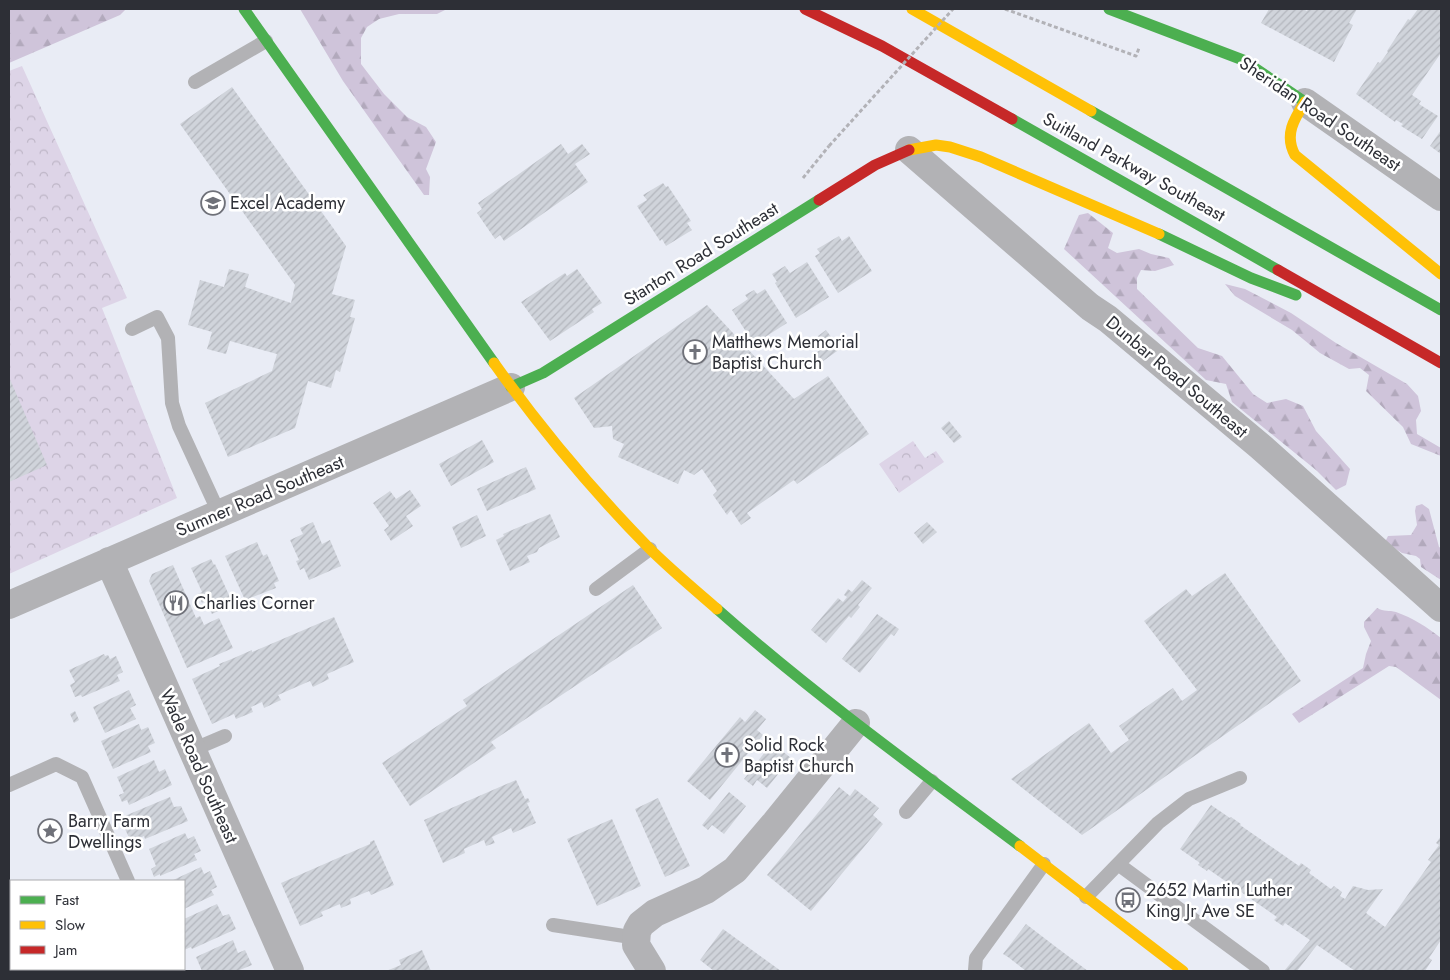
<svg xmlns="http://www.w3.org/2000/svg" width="1450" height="980" font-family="Jost,sans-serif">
<defs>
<pattern id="forest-firs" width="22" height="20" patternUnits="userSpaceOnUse" patternTransform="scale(1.25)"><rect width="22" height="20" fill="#cfc4da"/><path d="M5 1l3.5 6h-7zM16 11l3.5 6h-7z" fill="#b2a9bc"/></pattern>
<pattern id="park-crowns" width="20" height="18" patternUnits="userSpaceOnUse" patternTransform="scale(1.25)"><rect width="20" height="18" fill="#ddd4e7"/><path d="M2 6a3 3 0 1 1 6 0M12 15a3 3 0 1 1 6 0" fill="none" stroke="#beb6c7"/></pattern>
<pattern id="building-hatch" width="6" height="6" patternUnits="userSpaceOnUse" patternTransform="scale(1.25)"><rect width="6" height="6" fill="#d0d4db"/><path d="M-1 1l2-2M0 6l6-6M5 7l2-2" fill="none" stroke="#b3b6bd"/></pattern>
</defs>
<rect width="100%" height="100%" fill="#e9ecf5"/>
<!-- forest -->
<path fill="url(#forest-firs)" d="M9,9H126L120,15L9,63Z
M300,9H447L437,14H399L379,19L367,27L361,38V64L384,94L407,117L426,127L436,142L426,169L430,177L429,195H424L343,81Z
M1088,213L1113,233L1108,248L1117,253L1139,249L1151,254L1169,258L1174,265L1155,271L1141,270L1137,278V289L1198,348L1222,356L1253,394L1267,403L1286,399L1303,406L1316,431L1350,469L1346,485L1336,490L1316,470L1232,402L1226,384L1206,380L1064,249L1079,215Z
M1225,284L1245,289L1291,313L1336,343L1407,384L1418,396L1421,411L1416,420L1417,434L1441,448V456L1411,444L1403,427L1366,391L1369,375L1360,368L1349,369L1320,353L1292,330L1235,296Z
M1422,504L1429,509L1439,547L1441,548V580L1421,567L1420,559L1416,556L1402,553L1385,542L1388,536L1411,535L1417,525L1415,511L1416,506Z
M1377,608C1384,612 1389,610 1396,612C1413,618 1427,627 1441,638V700L1396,667L1389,666L1299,723L1292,714L1363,668L1366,654L1371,641L1364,627V622Z"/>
<!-- park -->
<path fill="url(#park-crowns)" d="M22,66L127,298L102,308L177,498L9,574V71Z
M913,441L925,458L936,451L944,462L899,493L879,464Z"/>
<!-- building -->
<path fill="url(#building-hatch)" d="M1269,9H1303L1307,11L1308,9H1357L1349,23L1353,25L1334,62L1261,23Z
M1418,9H1441V53L1412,95L1421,101L1419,104L1438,116L1422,139L1401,126L1403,124L1396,120L1395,122L1356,94L1378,62L1380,63L1388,52L1387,51L1408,19L1410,20Z
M232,87L346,246L332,294L355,300L350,317L355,318L340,372L336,370L331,388L308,381L295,428L228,457L205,403L272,371L277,354L230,341L226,354L207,349L212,332L188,325L200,280L224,287L229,269L249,274L245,287L291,303L295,285L180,124Z
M1441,130V154L1430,146Z
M561,144L568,154L582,144L590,154L575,164L588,182L504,241L500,235L495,239L477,213L482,209L478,203Z
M663,183L666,187L668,186L691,221L687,223L692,230L666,246L662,239L660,241L637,206L647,200L643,195Z
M839,236L842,241L849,236L872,271L838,293L815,256L820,253L817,249Z
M807,262L829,297L796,318L775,283L777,282L772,274L785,266L790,273Z
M577,269L602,303L592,309L594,312L550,341L521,302L565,273L567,276Z
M765,289L787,323L754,344L732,310L748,299L745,295L754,290L757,294Z
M707,305L794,399L828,376L869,434L797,484L794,480L747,513L751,518L741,525L731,510L727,515L713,495L717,491L702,469L694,475L684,470L678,484L618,457L624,444L613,439L612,426L594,428L574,398Z
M826,330L840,349L819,364L813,355L827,345L824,341L822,342L818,336Z
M9,377L47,465L9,482Z
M949,421L962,437L954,443L941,428Z
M482,440L494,462L451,486L439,464Z
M526,467L536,489L487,511L477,489Z
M410,490L421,506L406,516L413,526L391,541L384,530L389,526L373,503L390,491L396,499Z
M550,514L560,537L539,548L537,552L527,556L530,562L510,571L496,540L504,536L503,534Z
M477,515L486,536L461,548L452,527Z
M313,522L322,544L330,540L341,566L309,580L304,568L300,570L296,561L299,560L290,540L303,534L300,528Z
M927,522L937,532L923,544L914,533Z
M257,542L263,556L267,554L279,581L274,583L276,588L245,600L225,556Z
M211,559L214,565L215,564L233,604L212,614L206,601L202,603L198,594L202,592L191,568Z
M173,565L196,618L200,616L204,625L219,618L233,648L187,668L149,581L152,574Z
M1225,573L1301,681L1082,835L1011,779L1089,723L1111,753L1129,740L1119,726L1173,688L1182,701L1197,690L1144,621L1186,589L1192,596Z
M862,580L872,588L858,605L860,607L851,618L849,616L826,643L811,630L838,598L843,602L847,597L844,595L848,589L852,592Z
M633,585L662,628L491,742L496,748L410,806L382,763L467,706L463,700Z
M877,614L899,629L894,636L891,634L860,673L842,659Z
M334,617L354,662L327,674L329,679L313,687L310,681L278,695L281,700L264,708L262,702L251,707L253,712L246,715L236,719L234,714L212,724L192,679L220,666L219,664L234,658L252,650V652Z
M104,654L105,656L108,655L110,659L116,656L123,672L117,675L120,681L82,697L81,695L75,697L70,685L75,682L69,670Z
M129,690L136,705L130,708L136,719L105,733L93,707Z
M755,710L766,719L757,730L763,735L710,800L687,781L740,717L745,722Z
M75,711L79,720L74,723L70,714Z
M139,724L141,730L148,727L155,743L148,746L151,752L113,769L101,741Z
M772,743L791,758L767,788L757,780L753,786L744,779Z
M154,760L159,772L165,769L172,785L129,805L127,800L122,802L119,795L124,793L117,777Z
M516,780L525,799L528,798L530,802L527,803L536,823L513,833L511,828L492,837L495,843L486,846L484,840L464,849L465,853L443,863L424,820Z
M839,787L850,796L855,789L879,808L873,815L883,824L811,911L767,875Z
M729,792L746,806L724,834L712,825L708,830L702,825Z
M170,797L174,807L181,806L188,821L145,839L144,836L131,842L120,818Z
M658,798L690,866L665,877L635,809Z
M1211,805L1230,818L1231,817L1241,824L1240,825L1299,866L1301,863L1311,870L1309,873L1331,889L1334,886L1342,892L1340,896L1345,899L1353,886L1368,890L1383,889L1366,913L1385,927L1431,862L1428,860L1439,845L1436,843L1441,836V940L1429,958L1432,960L1425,971H1355L1317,945L1297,971H1284L1310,940L1285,923L1283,926L1274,920L1277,917L1208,869L1207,871L1198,865L1200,863L1180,849Z
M612,819L641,886L597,906L567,839Z
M185,833L188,839L194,836L201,851L194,854L197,860L160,876V874L154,877L151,869L156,866L149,849Z
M374,840L394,885L371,895L369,891L350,899L351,904L341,908L340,904L321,912L323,916L300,926L281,883L370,844V842Z
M201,867L204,874L210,871L217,887L211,890L214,895L184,909V881H171Z
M217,904L223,916L229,914L236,929L192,949L191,947L184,950V919Z
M1026,924L1056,947L1088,971H1026L1008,957L1003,954Z
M723,929L781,971H714L700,960Z
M233,940L238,953L245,950L252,965L237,971H202L196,957Z
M422,950L431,971H386L401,965L399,960Z"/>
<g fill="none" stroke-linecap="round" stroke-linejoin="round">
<!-- path -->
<path stroke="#b2b2b7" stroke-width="3" stroke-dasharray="4 2.5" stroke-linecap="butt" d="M1005,9L1136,56L1139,48
M803,178L829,146"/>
<!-- lane -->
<path stroke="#b2b2b5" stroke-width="14" d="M195,82L266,41
M132,329L157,317L168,338L172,403L179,426L219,513
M596,589L650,549
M192,750L225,736
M9,785L56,764L82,777L128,881
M906,812L932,781
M1118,864L1263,971
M1086,897L1158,823L1189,799L1240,778
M553,925L637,938
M166,969L167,971
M975,970L976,958L1044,864"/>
<!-- street -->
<path stroke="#b2b2b5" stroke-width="28" d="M1305,102L1441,197
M909,150L1090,307L1108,319L1261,447L1441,608
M109,561L290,971
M9,605L511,387
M652,971L636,945L637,931L641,924L655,913L706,890L735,870L775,823L856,723"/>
<!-- fast -->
<path stroke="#4caf50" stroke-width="11" d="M244,9L494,363
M1109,9L1243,60L1305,102
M1091,111L1441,310
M1012,119L1278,270
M1159,234L1251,278L1296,295
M511,387L543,373L819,200
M717,609C813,694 918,770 1020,846"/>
<!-- slow -->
<path stroke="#ffc107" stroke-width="11" d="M912,9L1091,111
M1305,102C1294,119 1284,135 1295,155L1441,274
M909,150L936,145L950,147L981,157L1159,234
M494,363C541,429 592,490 649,548C670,569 694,589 717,609
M1020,846L1183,971"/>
<!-- jam -->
<path stroke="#c62828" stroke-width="11" d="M805,9L882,46L1012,119
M819,200L875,165L909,150
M1278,270L1441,363"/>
<!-- path-bridge -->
<path stroke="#b2b2b7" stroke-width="3" stroke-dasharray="4 2.5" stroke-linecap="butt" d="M829,146L953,9"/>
</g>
<!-- icons -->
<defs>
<g id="school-ring" transform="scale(1.25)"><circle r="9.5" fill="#fff" stroke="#6f7179" stroke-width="1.5"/><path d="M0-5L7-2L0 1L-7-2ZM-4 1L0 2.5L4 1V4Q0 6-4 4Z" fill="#6f7179"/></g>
<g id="church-ring" transform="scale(1.25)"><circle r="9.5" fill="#fff" stroke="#6f7179" stroke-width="1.5"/><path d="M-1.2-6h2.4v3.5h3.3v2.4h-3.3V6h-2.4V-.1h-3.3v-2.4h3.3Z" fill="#6f7179"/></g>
<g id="restaurant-ring" transform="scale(1.25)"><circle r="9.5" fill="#fff" stroke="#6f7179" stroke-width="1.5"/><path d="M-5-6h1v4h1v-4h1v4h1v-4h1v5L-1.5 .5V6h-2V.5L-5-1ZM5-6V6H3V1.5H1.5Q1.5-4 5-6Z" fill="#6f7179"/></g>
<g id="sight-ring" transform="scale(1.25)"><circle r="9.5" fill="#fff" stroke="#6f7179" stroke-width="1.5"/><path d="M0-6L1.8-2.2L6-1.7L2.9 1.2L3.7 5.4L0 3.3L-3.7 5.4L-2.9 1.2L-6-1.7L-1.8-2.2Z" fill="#6f7179"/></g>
<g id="bus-ring" transform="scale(1.25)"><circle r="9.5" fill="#fff" stroke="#6f7179" stroke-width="1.5"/><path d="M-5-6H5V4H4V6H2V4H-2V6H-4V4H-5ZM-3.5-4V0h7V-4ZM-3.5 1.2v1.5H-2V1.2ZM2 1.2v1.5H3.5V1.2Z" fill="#6f7179"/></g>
</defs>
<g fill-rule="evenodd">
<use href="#school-ring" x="213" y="203"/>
<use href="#church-ring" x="695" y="352"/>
<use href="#restaurant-ring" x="176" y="603"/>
<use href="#church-ring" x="727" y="755"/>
<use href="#sight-ring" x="50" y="831"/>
<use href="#bus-ring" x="1128" y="900"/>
</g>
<g text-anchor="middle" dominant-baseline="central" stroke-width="5" stroke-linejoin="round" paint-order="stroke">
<!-- street labels -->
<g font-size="18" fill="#2d2f36" stroke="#fff">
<text transform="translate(1320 114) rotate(34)">Sheridan Road Southeast</text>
<text transform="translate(1134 167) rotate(29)">Suitland Parkway Southeast</text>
<text transform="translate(701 254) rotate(-32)">Stanton Road Southeast</text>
<text transform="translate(1177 377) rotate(40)">Dunbar Road Southeast</text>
<text transform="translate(260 496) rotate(-23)">Sumner Road Southeast</text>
<text transform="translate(199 766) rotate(66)">Wade Road Southeast</text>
</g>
<!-- poi labels -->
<g font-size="18" fill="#2d2f36" stroke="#fff" text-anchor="start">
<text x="230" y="203">Excel Academy</text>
<text x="712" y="342">Matthews Memorial<tspan x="712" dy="21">Baptist Church</tspan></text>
<text x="194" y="603">Charlies Corner</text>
<text x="744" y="745">Solid Rock<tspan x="744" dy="21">Baptist Church</tspan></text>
<text x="68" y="821">Barry Farm<tspan x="68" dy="21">Dwellings</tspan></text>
<text x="1146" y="890">2652 Martin Luther<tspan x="1146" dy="21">King Jr Ave SE</tspan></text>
</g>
</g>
<!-- border -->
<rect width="1450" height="980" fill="none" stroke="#2d2f36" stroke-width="20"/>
<!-- legend -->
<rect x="10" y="880" width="175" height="90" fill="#ffffff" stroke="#abacaf"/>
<rect x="20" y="896" width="25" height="8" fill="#4caf50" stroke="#abacaf"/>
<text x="55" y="905" font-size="15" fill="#2d2f36">Fast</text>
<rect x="20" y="921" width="25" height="8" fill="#ffc107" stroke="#abacaf"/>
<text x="55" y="930" font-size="15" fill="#2d2f36">Slow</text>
<rect x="20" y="946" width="25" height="8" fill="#c62828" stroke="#abacaf"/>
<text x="55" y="955" font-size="15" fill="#2d2f36">Jam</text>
</svg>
